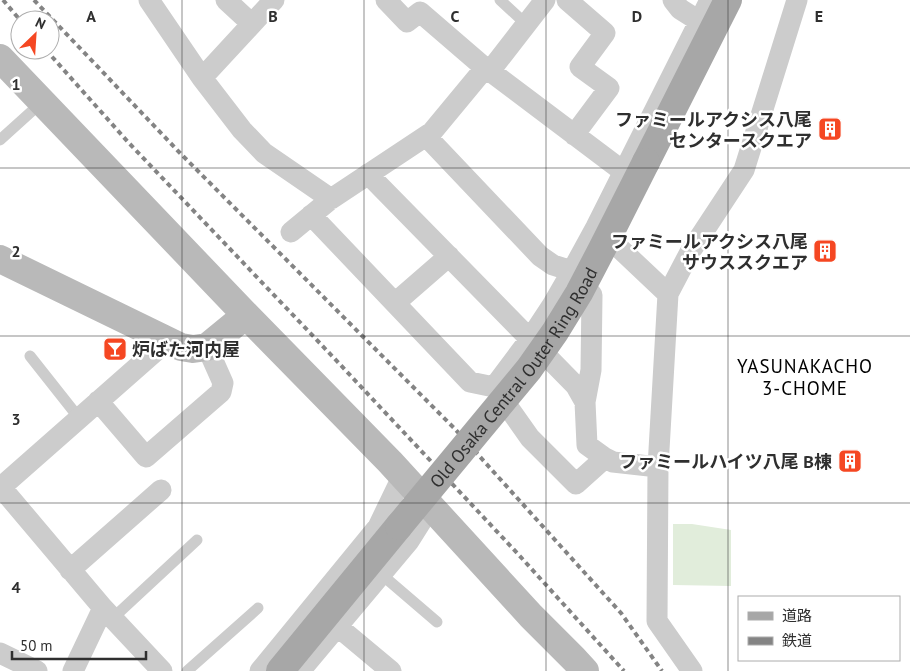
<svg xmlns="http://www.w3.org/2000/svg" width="910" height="671" font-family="'PT Sans','Noto Sans JP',sans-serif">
<rect width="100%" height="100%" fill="#fff"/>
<!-- green -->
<path fill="#e1eddb" d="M673,524H692L731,530V586L673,585Z"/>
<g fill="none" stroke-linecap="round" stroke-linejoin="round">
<!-- lane -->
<path stroke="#ccc" stroke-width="11" d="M500,0L526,24
M0,140L42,102
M30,356L79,418
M381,574L437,622
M113,618L197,540
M187,671L258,608"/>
<!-- street -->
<path stroke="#ccc" stroke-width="21" d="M149,0L202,78L242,130L264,153L331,199
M226,0L252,24
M386,0L407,22L420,12L485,68L490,71L624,172
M567,0L605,33L580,67L609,88L574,135
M673,0L680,9L699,21
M490,71L545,0
M202,78L274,0
M426,136L540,256L553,265L572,271L592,295L591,370L585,402
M368,174L576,386L585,402L587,445L605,458L613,462L658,467
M311,215L470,382L494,387L530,438L576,484L605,458
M597,227L668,294
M291,232L331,199L432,132L485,68
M395,303L449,256
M494,387L530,339L553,304L572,271L596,227L710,0
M98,401L146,457L221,392L223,383L207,347
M0,486L103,608L162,671
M0,488L167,341
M70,570L161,490
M337,626L391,671
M0,653L37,671
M73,671L103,608
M260,671L378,527L403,475
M300,671L409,541L431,506
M692,671L657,621L658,467L668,294L690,252L744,170L797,0"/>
<!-- secondary -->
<path stroke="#b9b9b9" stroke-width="28" d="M0,58L246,315L390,462L531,616L574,659L585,671
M0,259L181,347L193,349L207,347L246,315"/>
<!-- primary -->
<path stroke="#a7a7a7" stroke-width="28" d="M646,162L728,0
M280,671L399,526"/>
<!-- rail -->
<path stroke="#848484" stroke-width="4" stroke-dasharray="5 4" stroke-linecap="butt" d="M3,0L20,20
M34,0L180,153L454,428L621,613L662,671
M46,50L128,142L334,358L518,554L624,671"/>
<!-- primary-bridge -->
<path stroke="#a7a7a7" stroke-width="28" id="s1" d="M399,526L529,369L555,332L579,293L602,249L646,162"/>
</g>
<!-- grid -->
<path fill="none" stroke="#2f2f2f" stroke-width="1" stroke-opacity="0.55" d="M182,0V671M364,0V671M546,0V671M728,0V671M0,168H910M0,336H910M0,503H910"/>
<!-- icons -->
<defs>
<g id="building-square" transform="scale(1.25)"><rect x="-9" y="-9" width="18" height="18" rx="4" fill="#f54722" stroke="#fff"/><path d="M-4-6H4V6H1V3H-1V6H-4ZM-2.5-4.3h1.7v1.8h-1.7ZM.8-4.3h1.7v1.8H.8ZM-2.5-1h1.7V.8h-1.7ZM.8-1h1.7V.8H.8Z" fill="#fff"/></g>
<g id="bar-square" transform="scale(1.25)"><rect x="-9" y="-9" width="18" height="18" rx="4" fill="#f54722" stroke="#fff"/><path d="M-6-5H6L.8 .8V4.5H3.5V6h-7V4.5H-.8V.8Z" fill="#fff"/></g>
</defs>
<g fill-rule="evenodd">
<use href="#building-square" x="830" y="129"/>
<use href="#building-square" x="825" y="251"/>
<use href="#bar-square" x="115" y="349"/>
<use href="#building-square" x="850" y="461"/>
</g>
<g text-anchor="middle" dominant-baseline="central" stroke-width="5" stroke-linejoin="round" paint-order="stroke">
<!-- poi labels -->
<g font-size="18" font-weight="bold" fill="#2f2f2f" stroke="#fff" text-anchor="end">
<text x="812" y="119">ファミールアクシス八尾<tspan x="812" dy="21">センタースクエア</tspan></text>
<text x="808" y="241">ファミールアクシス八尾<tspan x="808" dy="21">サウススクエア</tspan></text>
<text x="132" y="349" text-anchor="start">炉ばた河内屋</text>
<text x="832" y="461">ファミールハイツ八尾 B棟</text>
</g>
<!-- street labels -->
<g font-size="18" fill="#2f2f2f" stroke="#fff">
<text stroke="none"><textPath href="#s1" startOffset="188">Old Osaka Central Outer Ring Road</textPath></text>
</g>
<!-- neighbourhood labels -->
<g font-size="19" letter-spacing="1" fill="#000" stroke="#fff">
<text x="805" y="366">YASUNAKACHO<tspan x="805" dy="22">3-CHOME</tspan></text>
</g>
</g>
<g font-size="16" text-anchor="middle" font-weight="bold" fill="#2f2f2f" stroke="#fff" stroke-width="5" stroke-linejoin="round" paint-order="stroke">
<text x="91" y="22">A</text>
<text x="273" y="22">B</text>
<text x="455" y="22">C</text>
<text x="637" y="22">D</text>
<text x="819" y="22">E</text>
<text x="16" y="90">1</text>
<text x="16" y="257">2</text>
<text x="16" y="425">3</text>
<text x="16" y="593">4</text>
</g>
<!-- legend -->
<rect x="738" y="596" width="162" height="65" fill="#ffffff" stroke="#acacac"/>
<rect x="748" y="612" width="25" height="8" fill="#a7a7a7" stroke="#acacac"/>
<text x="782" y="621" font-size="15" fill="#2f2f2f">道路</text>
<rect x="748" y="637" width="25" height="8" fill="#848484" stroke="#acacac"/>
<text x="782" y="646" font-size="15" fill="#2f2f2f">鉄道</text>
<!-- north arrow -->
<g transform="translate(35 35) rotate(25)"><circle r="24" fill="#ffffff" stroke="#acacac"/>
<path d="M0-4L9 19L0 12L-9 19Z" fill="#f54722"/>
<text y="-8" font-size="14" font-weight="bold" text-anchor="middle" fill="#2f2f2f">N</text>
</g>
<!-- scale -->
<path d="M12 651v8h134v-8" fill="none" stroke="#2f2f2f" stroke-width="2.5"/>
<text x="20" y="651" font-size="15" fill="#2f2f2f" stroke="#ffffff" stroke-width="4" paint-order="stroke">50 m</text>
</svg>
